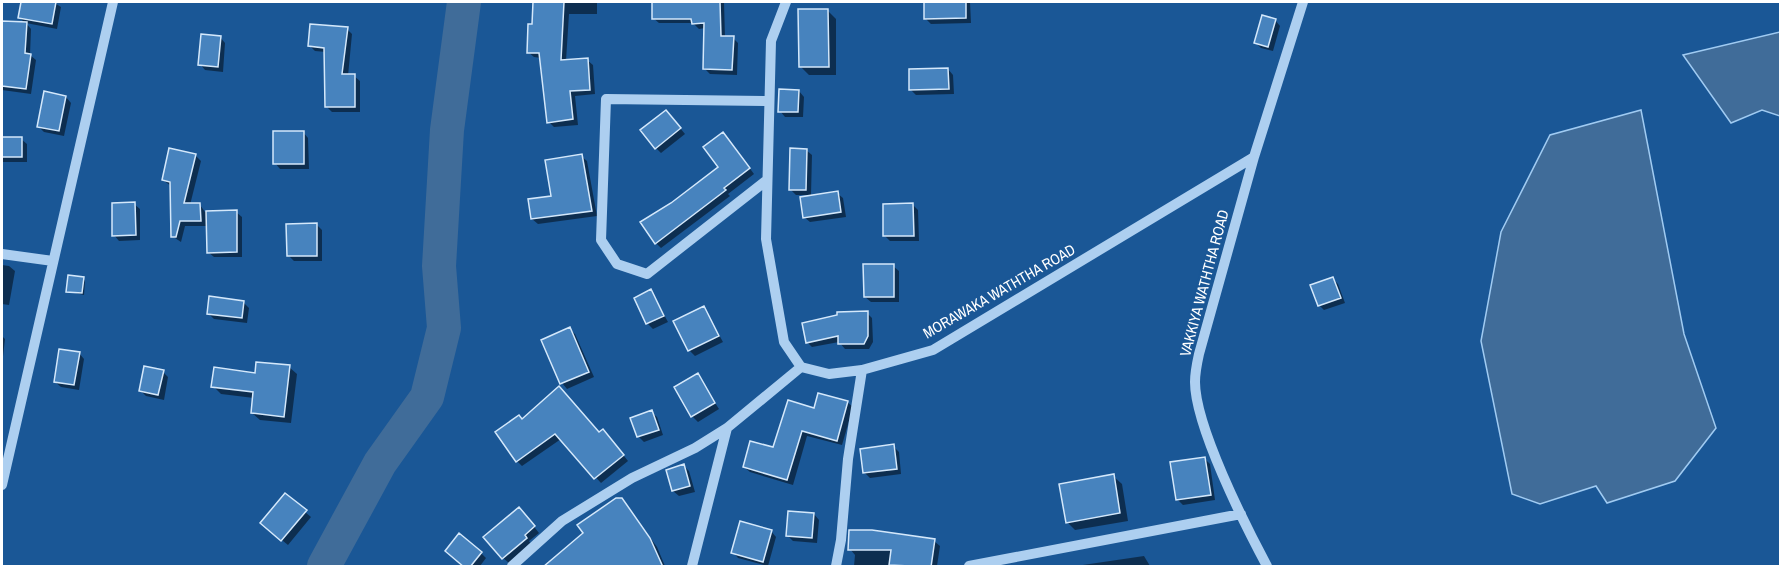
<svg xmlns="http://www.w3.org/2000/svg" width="1782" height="568" font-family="'Archivo Narrow',sans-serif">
<rect width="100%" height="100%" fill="#1a5796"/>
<!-- water -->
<path fill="#406c99" stroke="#a0cbf2" stroke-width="1.5" d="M1780,32V116L1762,110L1731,123L1683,55Z
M1641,110L1684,334L1716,428L1675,481L1607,503L1596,486L1540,504L1512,494L1481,341L1501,232L1550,135Z"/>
<!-- shadow -->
<path fill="#0007" d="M22,2H53L61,7L57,29L26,23L31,29L30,55L36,60L31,94L2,90L3,22L25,23L20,18Z
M534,2H597V14H569L566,61L587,60L593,65L595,94L575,96L578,125L554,127L549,122L541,58L534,57L528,52L534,25Z
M653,2H724L725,37L733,38L738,43L737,75L710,74L704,68L705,28L699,29L693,23H659L653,18Z
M925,2H970L971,23L931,24L926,19Z
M828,11L836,19V75H809L800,66Z
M1275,20L1280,26L1273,51L1261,48L1256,43Z
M347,29L352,34L348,76H354L360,81V112H332L327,107L326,52L315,51L310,46Z
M220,37L225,43L223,72L205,70L200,64Z
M948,69L953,75L954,94L916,95L911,90Z
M799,91L804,97L803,117H785L780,111Z
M66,97L71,103L64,136L44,132L38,126Z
M671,117L685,134L661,153L656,148Z
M303,132L308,138L309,169H280L275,163Z
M2,139H21L27,144V162H2Z
M728,139L754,174L728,194L730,196L661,248L656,243L672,204L720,167Z
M806,150L812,155L811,195H796L790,189Z
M195,155L201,161L190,205H200L205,212H236L242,217V257H214L208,252V226H185L181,242L172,236L171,186L163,180Z
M581,156L587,161L597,216L538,224L532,219L553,197Z
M837,193L843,198L846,217L810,222L804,217Z
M134,204L140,209V240L119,241L114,235Z
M913,205L918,210L919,241H890L885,236Z
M316,224L322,230V261H294L288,255Z
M2,265L9,266L15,271L9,305L2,304Z
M893,266L899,271V302H871L865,297Z
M83,278L85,281L84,295L67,291Z
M1333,279L1338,284L1345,303L1324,310L1319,305Z
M651,291L668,322L653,329L647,323Z
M243,302L249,308L247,323L214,319L208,313Z
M704,308L723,342L695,356L689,350Z
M867,313L872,318L873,342L869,349H845L839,342L812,347L807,342Z
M569,329L575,334L594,377L567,389L562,383Z
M2,336L5,339L2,365Z
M79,353L84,359L79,390L61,387L55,382Z
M289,367L297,374L291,423L260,420L252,413L254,398L221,394L213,386Z
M163,372L168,377L164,400L146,396L140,390Z
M697,375L719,409L698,422L692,416Z
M847,402L853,407L842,445L807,436L793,485L750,472L744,467L774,449L815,409Z
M651,412L657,417L663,435L644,442L638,436Z
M523,421L608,436L628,461L601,483L561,439L522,466L517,461Z
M893,446L899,452L901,474L870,478L864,472Z
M1204,458L1210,464L1215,500L1183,505L1178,500Z
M683,465L689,471L695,492L679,496L673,491Z
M1113,476L1122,484L1128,521L1075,530L1067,522Z
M285,495L311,517L288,545L267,528Z
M620,497L657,547L665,566H547L585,534L579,525Z
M524,514L539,533L529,541L531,544L509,563L503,558Z
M814,514L819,520L817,543L793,541L787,535Z
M771,531L776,537L768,566L738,558L733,552Z
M934,541L940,546L937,566H854L855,555L850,549Z
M481,553L486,558L480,566H464Z
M1144,556L1150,566H1076Z"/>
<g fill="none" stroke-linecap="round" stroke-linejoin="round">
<!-- river -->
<path stroke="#406c99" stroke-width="34" d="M324,566L380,463L427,397L444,328L439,266L447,130L464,2"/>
</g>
<!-- building -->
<path fill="#4783be" stroke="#d4e8fb" stroke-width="1.5" d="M21,2H56L52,24L18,18Z
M533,2H564L561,60L588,58L590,90L570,91L573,119L547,123L539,53H527L528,24H532Z
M652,2H720L721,36H734L732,70L703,69L704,23L692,24L691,19H652Z
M924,2H966V18L924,19Z
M798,9H828L829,67H799Z
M1262,15L1276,19L1268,47L1254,43Z
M2,21L27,22L25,53L31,54L26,89L2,86Z
M310,24L348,27L342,74H355V107H325L324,48L308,46Z
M201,34L221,36L218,67L198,65Z
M948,68L949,89L909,90V69Z
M779,89L799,90L798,112H778Z
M44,91L66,96L59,131L37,127Z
M666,110L681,128L655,149L640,130Z
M273,131H304V164H273Z
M723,132L750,168L724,188L726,190L655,244L640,222L671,203L718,167L703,147Z
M2,137H22V157H2Z
M169,148L196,154L184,203H200L201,221H180L176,237H171L170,182L162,180Z
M790,148L807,149L806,190H789Z
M582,154L592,211L531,219L528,199L551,196L545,160Z
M838,191L841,212L803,218L800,197Z
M135,202L136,235L112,236V203Z
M913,203L914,236H883V204Z
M237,210V252L207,253L206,211Z
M317,223V256H287L286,224Z
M863,264H894V297H864Z
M68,275L84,277L82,293L66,292Z
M1333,277L1341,298L1318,306L1310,285Z
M651,289L664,316L646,324L634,298Z
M209,296L244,301L242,318L207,314Z
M704,306L719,336L688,351L673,321Z
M868,311V336L864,344H838V336L806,343L802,323L837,315V312Z
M570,327L589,372L560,384L541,340Z
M59,349L80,352L74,385L54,382Z
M256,362L290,365L284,417L251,413L253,392L211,387L214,367L255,373Z
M144,366L164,370L158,395L139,391Z
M698,373L715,403L691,417L674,387Z
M559,386L599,432L603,429L624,455L594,479L555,434L516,462L495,432L519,415L522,419Z
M818,393L848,401L837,441L802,431L787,480L743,467L750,441L773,447L788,400L814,408Z
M652,410L659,430L637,437L630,418Z
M894,444L897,469L863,473L860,449Z
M1205,457L1211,495L1176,500L1170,462Z
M684,464L690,486L672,491L666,470Z
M1114,474L1120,513L1066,523L1059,484Z
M285,493L307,510L281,541L260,523Z
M616,498H622L650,538L663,567H543L583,533L577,525Z
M519,507L535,526L525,535L527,538L502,559L483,537Z
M788,511L814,513L812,538L786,536Z
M740,521L772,530L763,562L731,553Z
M849,530H872L935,539L931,567L889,565L891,550H848Z
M459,533L482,552L470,567H464L445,551Z"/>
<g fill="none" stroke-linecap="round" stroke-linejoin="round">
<!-- minor -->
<path stroke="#adcff0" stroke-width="10" d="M786,2L771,41L766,239L784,342L801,367
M767,180L647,274L617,264L601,240L606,99L769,101
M2,254L53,261
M2,485L113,2
M512,566L562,521L632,478L695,448L727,428L801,367L829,374L862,370L933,350L1254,157
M692,566L727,428
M836,566L841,540L848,459L862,370
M969,566L1241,514
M1267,566C1245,525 1195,426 1195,382C1195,373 1197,363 1199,354L1254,157L1303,2"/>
</g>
<g text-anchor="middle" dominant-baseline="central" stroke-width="4.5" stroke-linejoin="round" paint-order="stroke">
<!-- street labels -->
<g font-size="15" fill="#fff" stroke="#1a5796">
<text transform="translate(1204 283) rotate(-75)">VAKKIYA WATHTHA ROAD</text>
<text transform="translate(999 291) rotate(-30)">MORAWAKA WATHTHA ROAD</text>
</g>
</g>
<!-- border -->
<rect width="1782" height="568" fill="none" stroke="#ffffff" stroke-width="6"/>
</svg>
